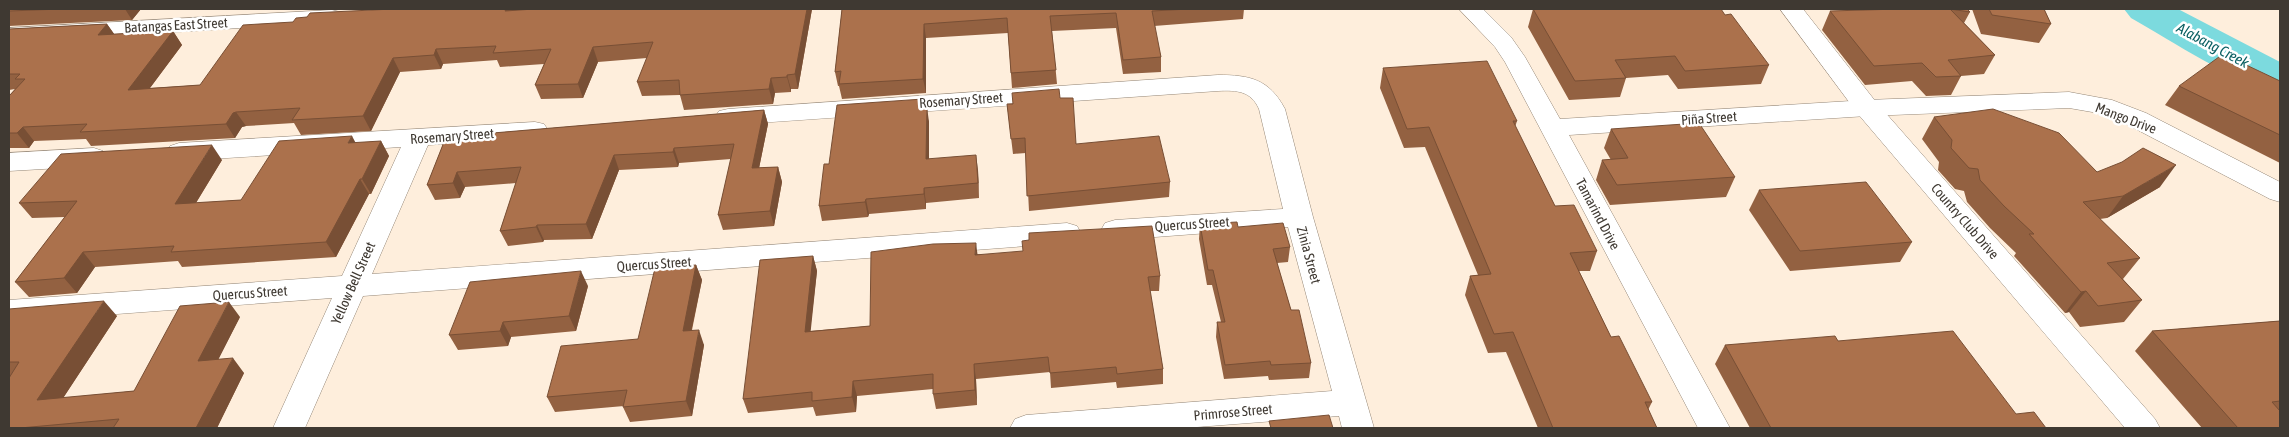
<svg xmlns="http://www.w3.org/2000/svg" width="2289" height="437" font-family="'Asap Condensed',sans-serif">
<rect width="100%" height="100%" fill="#feeedc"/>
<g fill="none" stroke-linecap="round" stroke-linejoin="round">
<!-- river -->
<path fill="#7cdade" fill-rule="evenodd" d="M2124,9H2178L2280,62V93C2234,83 2174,42 2131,18Z"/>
<!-- minor casing -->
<g stroke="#958777" stroke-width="1">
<path id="minor" d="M1459,9H1483L1511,37L1525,57L1560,119L1867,100L2069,92L2112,100L2146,113L2280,182V202L2270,199L2128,125L2098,113L2069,108L1867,116L1569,135L1730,428H1698L1505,62L1495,47Z
M332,10L340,12L343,17L340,22L9,42V28Z
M1218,75C1250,75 1269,79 1285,109L1313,217L1374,428H1342L1339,416L1184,428H1010L1015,419L1026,415L1332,391L1288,227L1115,240L1105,237L1101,230L1105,223L1115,220L1283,209L1259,109C1251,91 1237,90 1218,91L728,125L719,123L715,117L719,111L728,109Z
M535,122L544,124L548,130L544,136L535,138L428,145L372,274L1067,223L1077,226L1081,233L1077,240L1067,243L363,296L305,428H273L332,298L9,322V300L342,276L401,147L179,161L170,158L166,152L170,146L179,143Z
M94,148L103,151L107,157L103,163L94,166L9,171V153Z"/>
</g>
<!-- tertiary casing -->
<g stroke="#958777" stroke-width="1">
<path id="tertiary" d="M1780,9H1803L1876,102L2155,419L2160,428H2125L1858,114Z"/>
</g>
<!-- minor -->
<use href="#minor" fill="#fff" fill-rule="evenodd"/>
<!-- tertiary -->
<use href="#tertiary" fill="#fff" fill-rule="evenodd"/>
</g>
<!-- wall -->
<path fill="#936141" d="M9,9H141L132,20L9,26Z
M393,9H517L516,10L534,9H812L798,89H791V92L775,93L773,104L684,110L680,95L642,96L637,82L647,58L598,62L583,98L541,99L535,85L544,64L500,67L497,60L443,64L441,69L400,72L371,131L301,135L294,123L246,126L242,127L235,138L91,146L86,139L34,141L29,148H9V96L15,89L9,90V29L107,24L114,34L173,31L182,45L150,88L200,85L293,22L307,17Z
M842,9H1244L1243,19L1154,26L1161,57V72L1123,74L1116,28L1052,31L1057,84L1012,88L1008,33L926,38V93L842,99L839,86H838L835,72Z
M1533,9L1769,65L1761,84L1678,89L1668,75L1626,78L1620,97L1569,100L1528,27Z
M1873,9H1967L1970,12L1964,23L1995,55L1984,74L1961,76L1951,95L1926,96L1912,81L1865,85L1822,30L1830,11L1874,10Z
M1972,9H2044L2051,24L2039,43L1981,34Z
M1383,68L1517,121L1515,127L1555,206L1597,251L1590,271H1579L1611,337L1652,402L1648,410L1657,428H1538L1506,352L1488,353L1465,295L1470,276L1478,275L1425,147L1404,148L1380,88Z
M2280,81V163L2165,105L2179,86Z
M1060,98L1076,144L1170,182L1169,197L1029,211L1026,153L1013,154L1007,104Z
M924,107L929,122V159L978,170L979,198L926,203V209L869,214L868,217L822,221L819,206L829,164Z
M764,110L768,124L759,168L778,167L782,182L774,226L723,230L718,215L731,159L679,163L678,167L619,170L592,239L544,240L543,242L508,246L500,231L516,183L465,187L460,198L435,200L427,185L446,137Z
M1934,117L2097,172L2160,187L2107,218L2100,219L2140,258L2123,279L2142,300L2124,322L2080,327L2069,312L2065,313L2014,256L2016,253L1990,228L1967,202L1964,191L1955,189L1938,170L1939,162L1922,139Z
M1611,129L1735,177L1726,197L1610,205L1596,180L1602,160H1611L1604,148Z
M381,141L389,156L371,194H369L336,257L182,267L178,261L95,267L77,293L29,297L15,282L65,217L32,218L19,203L222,160L196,203L241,200L356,143Z
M1759,190L1912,242L1900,262L1790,271L1749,210Z
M1200,224L1238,227L1290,247L1288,262L1277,263L1291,310L1311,363L1309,378L1269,380L1268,376L1224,379L1216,337L1217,322H1221L1212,285H1207L1199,239Z
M977,254L1160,276L1159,291H1150L1163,369V384L1117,388L1116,382L1051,388L1050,372L976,379L977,405L936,409L933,394V389L857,396L856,412L816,416L813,407L748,413L743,399L813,256L817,271L810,331L870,326Z
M696,265L702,280L692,330L704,345L692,416L630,422L623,407L624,406L555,412L547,397L638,339Z
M588,286L576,331L511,337L508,346L458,350L449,335Z
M9,309L117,316L63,398L134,391L240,317L218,359L244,373L217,428H9Z
M2280,321V428H2202L2135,351L2152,331Z
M1838,341L2016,414L2046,428H1750L1715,364L1725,345Z"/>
<!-- shaded-wall -->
<path fill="#784f35" d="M125,9H141L132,20Z
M505,9H517L512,20Z
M807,9H812L798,89L795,74Z
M107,24L117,38L98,35Z
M924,24L926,38V93L923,79Z
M173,31L182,45L138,104L128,90Z
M593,47L598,62L583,98L578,84Z
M436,49L443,64L441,69L434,55Z
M393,58L400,72L371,131L363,116Z
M787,75L791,89V92L787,77Z
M771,78L775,93L773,104L769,89Z
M927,107L929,122V174L926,159Z
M764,110L768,124L756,183L752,168Z
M236,112L246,126L242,127L235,138L226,124L233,113Z
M23,127L34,141L29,148L17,133Z
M352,136L360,151L348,143Z
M381,141L389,156L371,194L362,179Z
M212,145L222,160L186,219L175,204Z
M674,148L679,163L678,167L673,152Z
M614,155L619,170L592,239L586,224Z
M976,155L978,170L979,198L978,183Z
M2176,165L2160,187L2107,218L2123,196Z
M778,167L782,182L774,226L770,211Z
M457,172L465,187L460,198L453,183Z
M360,179L369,194L336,257L326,242Z
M924,188L926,203V209L924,194Z
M866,199L869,214L868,217L865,202Z
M537,225L544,240L543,242L536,227Z
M976,243L978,258L975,255Z
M83,252L95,267L77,293L64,278Z
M813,256L817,271L809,347L805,332Z
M696,265L702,280L688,346L683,331Z
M581,271L588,286L576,331L569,316Z
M2086,291L2069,312L2065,313L2081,292Z
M104,301L117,316L52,415L37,400Z
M229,302L240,317L210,376L198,361Z
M503,322L511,337L508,346L500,331Z
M699,330L704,345L692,416L686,401Z
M233,358L244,373L217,428H196Z
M974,364L976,379L977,405L975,390Z
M853,381L857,396L856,412L852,397Z"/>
<!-- building -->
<path fill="#ab714c" stroke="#784f35" d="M9,9H61L9,11Z
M393,9H506L505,11L534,9H807L795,74L787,75V77L771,78L769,89L680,95L679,80L637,82L653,42L593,47L578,84L535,85L551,49L493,53L496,46L436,49L434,55L393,58L363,116L292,120L300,108L236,112L233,113L226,124L80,132L87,124L23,127L17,133H9V96L25,79H15L20,74H9V29L107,24L98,35L173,31L128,90L200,85L243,25L293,22L296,18L307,17L310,13Z
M842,9H1189L1152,11L1161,57L1123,60L1116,13L1050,16L1056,70L1011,73L1007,18L924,24L923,79L839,84L841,71L835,72Z
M1533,9H1721L1725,15L1731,14L1769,65L1685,71L1675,56L1615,60L1626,78L1575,81Z
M1898,9H1967L1970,12L1950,9L1995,55L1948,60L1961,76L1936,77L1922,63L1874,66L1830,11L1899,9Z
M1989,9H2044L2051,24L1992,15Z
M2223,54L2280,81V135L2179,86Z
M1487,61L1517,121H1513L1555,206L1574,205L1597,251L1570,253L1611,337L1619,336L1652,402H1645L1657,428H1551H1553L1513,332L1494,334L1470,276L1491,274L1429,127L1407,129L1383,68Z
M1059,89L1060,98H1073L1076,144L1159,136L1170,182L1027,196L1025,138L1011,139L1007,104H1013L1012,93Z
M923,99V107H927L926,159L976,155L978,183L924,188V194L866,199L865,202L819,206L824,164H829L837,105Z
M1993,109L2059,133L2097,172L2122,162L2143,148L2176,165L2123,196L2083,202L2140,258L2107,263L2142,300L2098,306L2086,291L2081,292L2029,234H2034L2004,206L1980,180L1978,169L1969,168L1951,148L1952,140L1934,117Z
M764,110L752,168L778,167L770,211L718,215L734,144L674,148L673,152L614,155L586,224L537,225L536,227L500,231L521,167L457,172L453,183L427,185L446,137Z
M1699,123L1735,177L1617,185L1602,160L1628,158L1611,129Z
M352,136L348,143L381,141L362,179H360L326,242L171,252L174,246L83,252L64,278L15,282L77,201L19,203L61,154L212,145L175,204L241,200L279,141Z
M1866,182L1912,242L1800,251L1759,190Z
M1237,222L1238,227L1283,223L1290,247L1273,249L1291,310H1299L1311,363L1271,365L1270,361L1225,365L1217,322H1225L1213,270H1208L1200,224Z
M1152,226L1160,276L1148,277L1163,369L1117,374L1116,367L1050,373L1048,357L974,364L975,390L933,394V374L853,381L852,397L812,401V392L743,399L760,260L813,256L805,332L870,326L871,252L933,244L976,243L975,255L1023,251L1022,241L1029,240V233Z
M696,265L683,331L699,330L686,401L623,407L627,390L547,397L561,346L638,339L655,268Z
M581,271L569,316L503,322L500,331L449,335L470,282Z
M104,301L37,400L134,391L180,306L229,302L198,361L233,358L196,428H113L119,419L20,428H9V378L19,362H9V309Z
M2280,321V401L2272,402L2280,411V428H2238L2152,331Z
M1953,331L2016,414L2034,412L2046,428H1771L1725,345L1835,336L1838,341Z
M1329,415L1333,428H1271L1269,421Z"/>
<g text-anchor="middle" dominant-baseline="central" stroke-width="5" stroke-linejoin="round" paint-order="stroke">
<!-- street labels -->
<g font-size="14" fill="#3f3932" stroke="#fff">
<text transform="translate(176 25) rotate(-3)">Batangas East Street</text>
<text transform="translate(961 100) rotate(-4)">Rosemary Street</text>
<text transform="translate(1709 118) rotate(-4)">Piña Street</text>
<text transform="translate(2126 118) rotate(21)">Mango Drive</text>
<text transform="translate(452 136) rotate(-4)">Rosemary Street</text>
<text transform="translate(1598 214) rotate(62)">Tamarind Drive</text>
<text transform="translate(1965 221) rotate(49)">Country Club Drive</text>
<text transform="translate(1192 224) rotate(-4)">Quercus Street</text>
<text transform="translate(1309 255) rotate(75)">Zinia Street</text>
<text transform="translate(654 264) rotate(-4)">Quercus Street</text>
<text transform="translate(353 283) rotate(-66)">Yellow Bell Street</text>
<text transform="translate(250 293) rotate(-4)">Quercus Street</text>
<text transform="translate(1233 412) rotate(-5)">Primrose Street</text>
</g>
<!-- water labels -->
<g font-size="15" font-style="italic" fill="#0a5f62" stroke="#fff">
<text transform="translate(2213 45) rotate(28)">Alabang Creek</text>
</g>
</g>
<!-- border -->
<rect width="2289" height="437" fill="none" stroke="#3f3932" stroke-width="20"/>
</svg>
